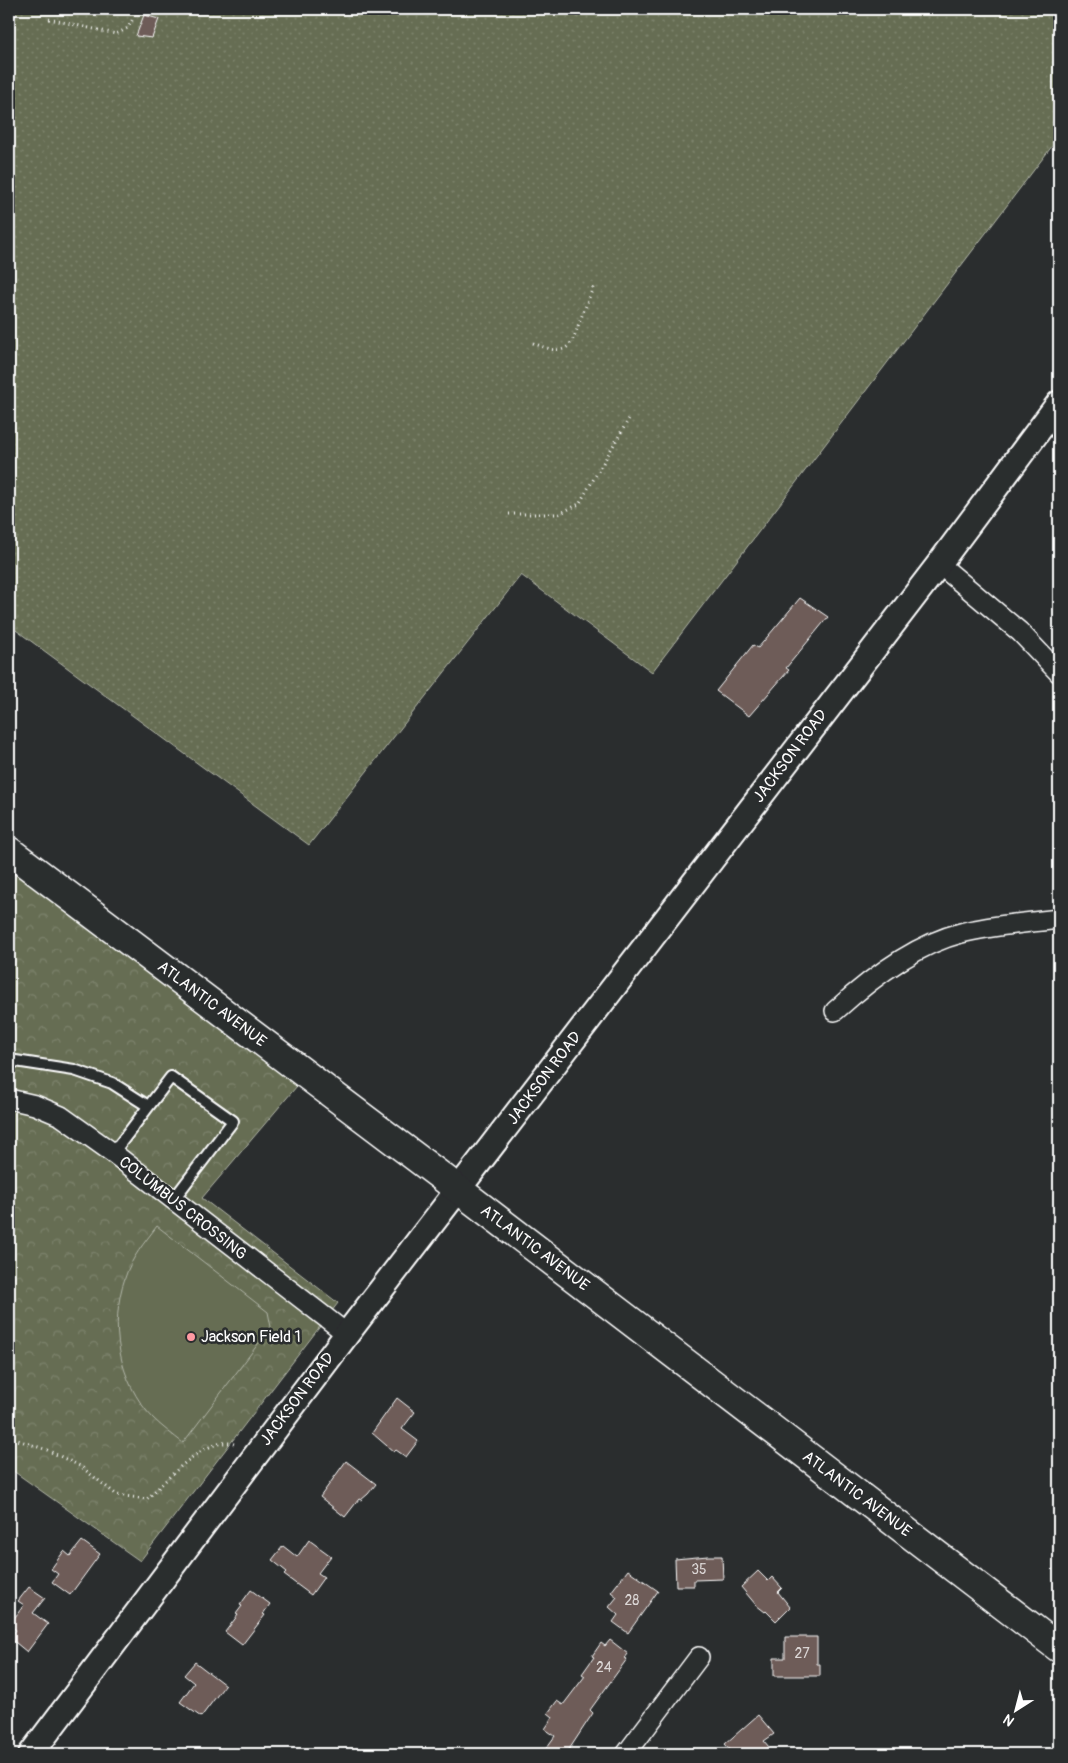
<svg xmlns="http://www.w3.org/2000/svg" width="1068" height="1763" font-family="Pangolin,sans-serif">
<defs>
<pattern id="grass-dots" width="8" height="8" patternUnits="userSpaceOnUse" patternTransform="scale(1.25)"><rect width="8" height="8" fill="#666d53"/><path d="M2 2h.1M6 6h.1" fill="none" stroke="#7d836d" stroke-width="1.8" stroke-linecap="round"/></pattern>
<pattern id="park-crowns" width="20" height="18" patternUnits="userSpaceOnUse" patternTransform="scale(1.25)"><rect width="20" height="18" fill="#666d53"/><path d="M2 6a3 3 0 1 1 6 0M12 15a3 3 0 1 1 6 0" fill="none" stroke="#7d836d"/></pattern>
</defs>
<rect width="100%" height="100%" fill="#2a2d2e"/>
<filter id="ink" filterUnits="userSpaceOnUse"><feTurbulence type="fractalNoise" baseFrequency=".02" numOctaves="2"/><feDisplacementMap in="SourceGraphic" scale="10" xChannelSelector="R" yChannelSelector="G"/><feConvolveMatrix kernelMatrix="1 2 1 2 8 2 1 2 1" color-interpolation-filters="sRGB"/></filter>
<g filter="url(#ink)">
<!-- grass -->
<path fill="url(#grass-dots)" stroke="#b2b6a9" d="M9,9H1059V137L652,672L521,575L309,845L9,625Z"/>
<!-- park -->
<path fill="url(#park-crowns)" stroke="#b2b6a9" d="M9,866L297,1086L202,1198L338,1303L140,1561L9,1468Z"/>
<!-- pitch -->
<path fill="#666d53" stroke="#b2b6a9" d="M157,1226L268,1312L271,1327L183,1443C173,1435 162,1427 153,1418C118,1382 109,1324 125,1278C131,1258 145,1242 157,1226Z"/>
<!-- building -->
<path fill="#6e5c58" stroke="#fff" d="M144,15L159,19L152,38L136,36Z
M800,598L828,617L786,668L789,670L749,716L716,691L753,645L758,648Z
M397,1398L415,1412L402,1429L418,1441L406,1457L396,1450L394,1452L372,1433Z
M346,1461L376,1484L368,1494L361,1500L359,1499L345,1517L320,1497Z
M309,1540L331,1556L318,1573L324,1577L311,1595L284,1575L287,1572L272,1560L283,1546L297,1557Z
M82,1541L100,1554L70,1595L52,1582L58,1574L51,1569L64,1551L70,1556Z
M708,1556H722L723,1579L694,1580V1586H676L675,1559Z
M628,1570L658,1591L628,1633L613,1622L618,1615L609,1607L617,1597L611,1592Z
M758,1571L768,1581L772,1577L782,1588L778,1592L790,1607L776,1621L766,1611L765,1612L756,1605L741,1587Z
M29,1587L45,1598L33,1613L48,1624L27,1652L10,1638L16,1630L9,1625L24,1605L18,1601Z
M251,1590L270,1604L263,1614L265,1615L242,1645L225,1632L238,1615L236,1614L242,1606L240,1605Z
M785,1637H817V1664H820V1676H774V1658H785Z
M610,1640L628,1654L625,1658L627,1659L590,1710L593,1713L570,1748L563,1754H542L555,1736L545,1729L553,1717L548,1713L557,1701L563,1705L585,1676L582,1674L594,1657L592,1656L601,1643L605,1646Z
M195,1662L225,1685L201,1717L180,1702L194,1683L184,1675Z
M758,1715L774,1734L764,1741L769,1747L760,1754H734L725,1744Z"/>
<g fill="none" stroke-linecap="round" stroke-linejoin="round">
<!-- service casing -->
<g stroke="#fff" stroke-width="14">
<path id="service" d="M9,1060L74,1070L112,1083L148,1106
M113,1153L171,1077L233,1121L173,1200"/>
</g>
<!-- minor casing -->
<g stroke="#fff" stroke-width="22">
<path id="minor" d="M939,564L1020,632L1059,673
M835,1011C870,979 914,945 961,933C992,925 1027,923 1059,919
M9,1099L35,1105L61,1116L113,1153L347,1334
M626,1754L699,1657"/>
</g>
<!-- tertiary casing -->
<g stroke="#fff" stroke-width="28">
<path id="tertiary" d="M31,1754L347,1334L939,564L1059,403"/>
</g>
<!-- secondary casing -->
<g stroke="#fff" stroke-width="31">
<path id="secondary" d="M9,851L442,1177L1059,1648"/>
</g>
<!-- path -->
<path stroke="#fff" stroke-width="3" stroke-dasharray="1 4" stroke-linecap="butt" d="M49,19L116,34L128,28L138,9
M533,343C563,355 570,353 579,323C584,310 589,298 594,285
M509,514H559L579,504L630,417
M9,1437L47,1450L80,1466L117,1495L147,1499C166,1481 208,1432 237,1445"/>
<!-- service -->
<use href="#service" stroke="#2a2d2e" stroke-width="10"/>
<!-- minor -->
<use href="#minor" stroke="#2a2d2e" stroke-width="19"/>
<!-- tertiary -->
<use href="#tertiary" stroke="#2a2d2e" stroke-width="24"/>
<!-- secondary -->
<use href="#secondary" stroke="#2a2d2e" stroke-width="28"/>
</g>
</g>
<!-- markers -->
<circle fill="#ff9aa2" stroke="#2a2d2e" stroke-width="2" cx="191" cy="1337" r="5"/>
<g text-anchor="middle" dominant-baseline="central" stroke-width="5" stroke-linejoin="round" paint-order="stroke">
<!-- number labels -->
<g font-size="14" fill="#dbd6d5">
<text x="699" y="1569">35</text>
<text x="632" y="1600">28</text>
<text x="802" y="1653">27</text>
<text x="604" y="1667">24</text>
</g>
<!-- street labels -->
<g font-size="16" fill="#fff" stroke="#2a2d2e">
<text transform="translate(790 756) rotate(-53)">JACKSON ROAD</text>
<text transform="translate(212 1004) rotate(37)">ATLANTIC AVENUE</text>
<text transform="translate(544 1078) rotate(-53)">JACKSON ROAD</text>
<text transform="translate(183 1208) rotate(38)">COLUMBUS CROSSING</text>
<text transform="translate(535 1248) rotate(37)">ATLANTIC AVENUE</text>
<text transform="translate(297 1399) rotate(-53)">JACKSON ROAD</text>
<text transform="translate(857 1494) rotate(37)">ATLANTIC AVENUE</text>
</g>
<!-- poi labels -->
<g font-size="16" fill="#fff" stroke="#2a2d2e" text-anchor="start">
<text x="201" y="1337">Jackson Field 1</text>
</g>
</g>
<!-- margin -->
<rect width="1068" height="1763" fill="none" stroke="#2a2d2e" stroke-width="30"/>
<rect x="15" y="15" width="1038" height="1733" fill="none" stroke="#fff" stroke-width="2" filter="url(#ink)"/>
<!-- north arrow -->
<g transform="translate(1016 1710) rotate(216)" stroke="#2a2d2e" stroke-width="4" paint-order="stroke">
<path d="M0-4L9 19L0 12L-9 19Z" fill="#ffffff"/>
<text y="-8" font-size="14" font-weight="bold" text-anchor="middle" fill="#ffffff">N</text>
</g>
</svg>
